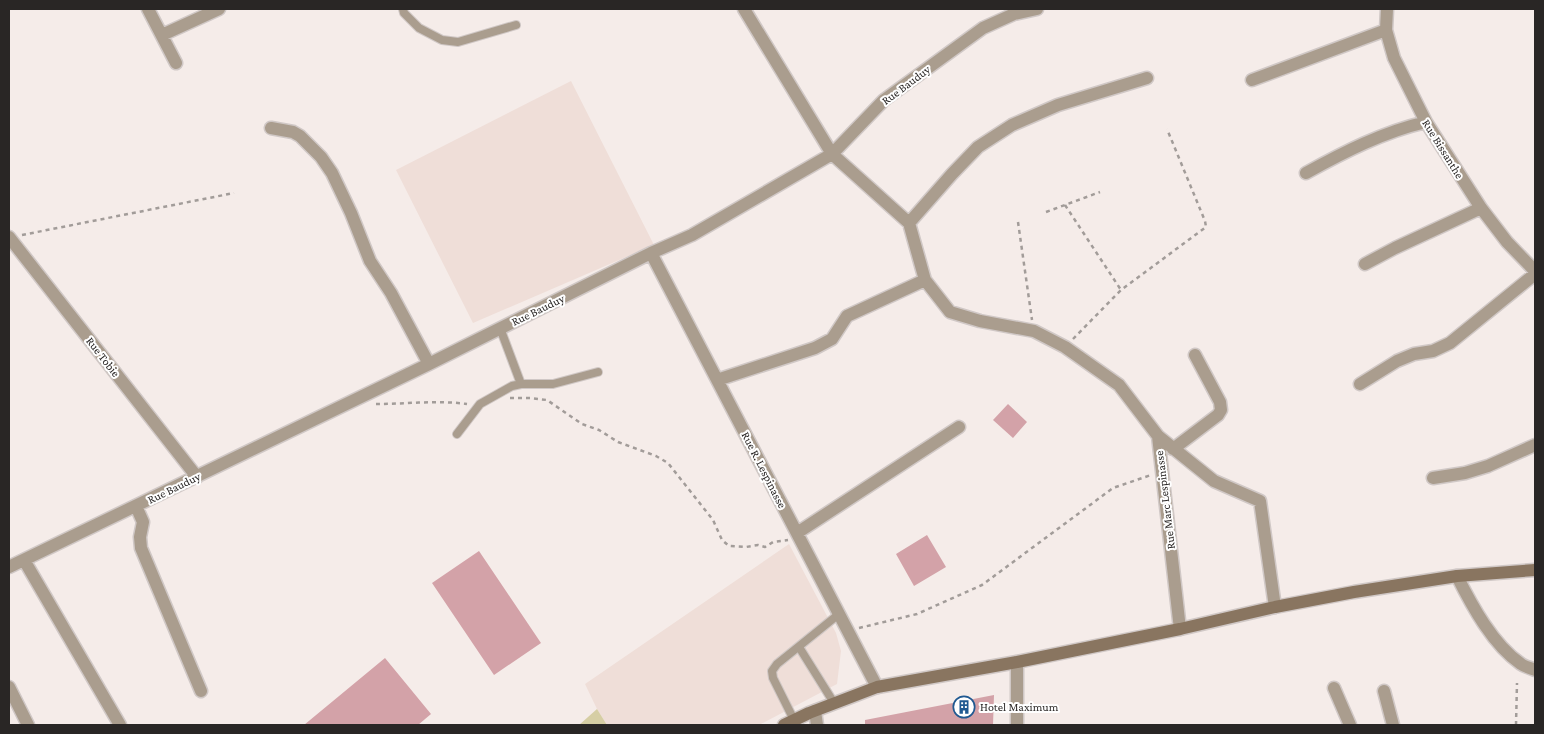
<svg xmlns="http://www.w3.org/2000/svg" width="1544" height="734" font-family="'Crimson Pro',serif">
<rect width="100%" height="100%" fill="#f5ece9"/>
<!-- built -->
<path fill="#efded8" d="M571,81L654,245L473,323L396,170Z
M789,544L836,633L841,651L837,684L759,725H607L597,709L585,684Z"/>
<!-- green -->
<path fill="#d6cea4" d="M597,709L607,725H579Z"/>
<!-- building -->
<path fill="#d3a2a8" d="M1008,404L1027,422L1013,438L993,420Z
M927,535L946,567L914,586L896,554Z
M479,551L541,643L494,675L432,583Z
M385,658L431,714L418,725H304Z
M994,695L993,725H865V720Z"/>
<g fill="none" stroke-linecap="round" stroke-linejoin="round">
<!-- lane casing -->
<g stroke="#d0c8c6" stroke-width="10">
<path id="lane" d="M403,9L404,13L419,28L442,40L458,42L516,25
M500,328L521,384
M457,434L480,404L512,386L521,384H553L598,372
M799,647L834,703
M794,720L773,678L772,671L777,664L839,614"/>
</g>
<!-- street casing -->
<g stroke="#d0c8c6" stroke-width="15">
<path id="street" d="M148,9L176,63
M744,9L832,154L909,223L925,280L950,312L980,321L1034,331L1065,347L1119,385L1158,436L1180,629
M1387,9L1386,30L1394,58L1426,122L1481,208L1507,242L1535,271
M162,35L219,9
M1252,80L1386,30
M271,128L293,132L300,136L321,157L332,173L351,213L370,261L391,293L429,364
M1306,173C1344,152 1383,132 1426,122
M909,223L952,174L978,147L1012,125L1058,105L1147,78
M9,237L197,477
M651,253L877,687
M1365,264L1395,248L1481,208
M717,380L815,348L832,339L847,316L925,280
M1360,384L1397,361L1414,354L1433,351L1450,343L1535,274
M1158,436L1214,481L1260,501L1275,607
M1173,449L1218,415L1221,410L1220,402L1195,355
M1433,478L1465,473L1488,466L1535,445
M136,506L143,522L140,537L141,548L201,691
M797,533L959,427
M24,560L120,725
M9,567L429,364L651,253L692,235L832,154L884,100L983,28L1014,14L1037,9
M1457,576C1472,606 1493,645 1521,664C1525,667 1531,668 1535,670
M1017,662V725
M9,687L28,725
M1334,688L1350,725
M1384,691L1393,725
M815,711L817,725"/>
</g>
<!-- secondary casing -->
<g stroke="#d0c8c6" stroke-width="15">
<path id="secondary" d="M784,725L809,713L877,687L1017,662L1180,629L1275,607L1354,592L1457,576L1535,570"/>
</g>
<!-- path -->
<path stroke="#a29c99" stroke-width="2.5" stroke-dasharray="4 4" stroke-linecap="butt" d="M1065,205L1121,290
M1046,212L1100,192
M1018,222L1032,320
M22,235L234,193
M1073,339L1121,290L1206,227L1205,221L1167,129
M510,398H530L547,400L582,424L599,430L618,442L656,456L668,463L713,520L722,540L729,546L746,547L758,545L765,547L773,542L788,540
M376,404C406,404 437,400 467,404
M859,628L917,614L982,585L1113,488L1151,475
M1516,725L1517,683"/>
<!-- lane -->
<use href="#lane" stroke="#aa9d8e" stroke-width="8"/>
<!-- street -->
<use href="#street" stroke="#aa9d8e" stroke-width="12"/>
<!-- secondary -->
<use href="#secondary" stroke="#897560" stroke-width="12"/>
</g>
<!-- icons -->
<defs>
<g id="building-ring" transform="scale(1.125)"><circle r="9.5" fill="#fff" stroke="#205991" stroke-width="1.5"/><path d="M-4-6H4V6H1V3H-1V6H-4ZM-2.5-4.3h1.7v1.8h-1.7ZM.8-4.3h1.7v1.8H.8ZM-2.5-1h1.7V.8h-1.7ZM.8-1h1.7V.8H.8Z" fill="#205991"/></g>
</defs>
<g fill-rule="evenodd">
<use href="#building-ring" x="964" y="707"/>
</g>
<g text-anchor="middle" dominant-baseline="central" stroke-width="4" stroke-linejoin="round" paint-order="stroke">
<!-- street labels -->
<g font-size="12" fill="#292625" stroke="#fff">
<text transform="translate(906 85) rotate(-37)">Rue Bauduy</text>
<text transform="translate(1443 149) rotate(58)">Rue Bissanthe</text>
<text transform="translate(538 310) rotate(-26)">Rue Bauduy</text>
<text transform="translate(103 357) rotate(52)">Rue Tobie</text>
<text transform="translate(764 470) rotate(63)">Rue R. Lespinasse</text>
<text transform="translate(174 488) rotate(-26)">Rue Bauduy</text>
<text transform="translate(1165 500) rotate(-97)">Rue Marc Lespinasse</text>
</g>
<!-- poi labels -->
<g font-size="12" fill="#292625" stroke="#fff" text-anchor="start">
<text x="980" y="707">Hotel Maximum</text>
</g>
</g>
<!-- border -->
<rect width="1544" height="734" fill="none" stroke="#292625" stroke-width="20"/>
</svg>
